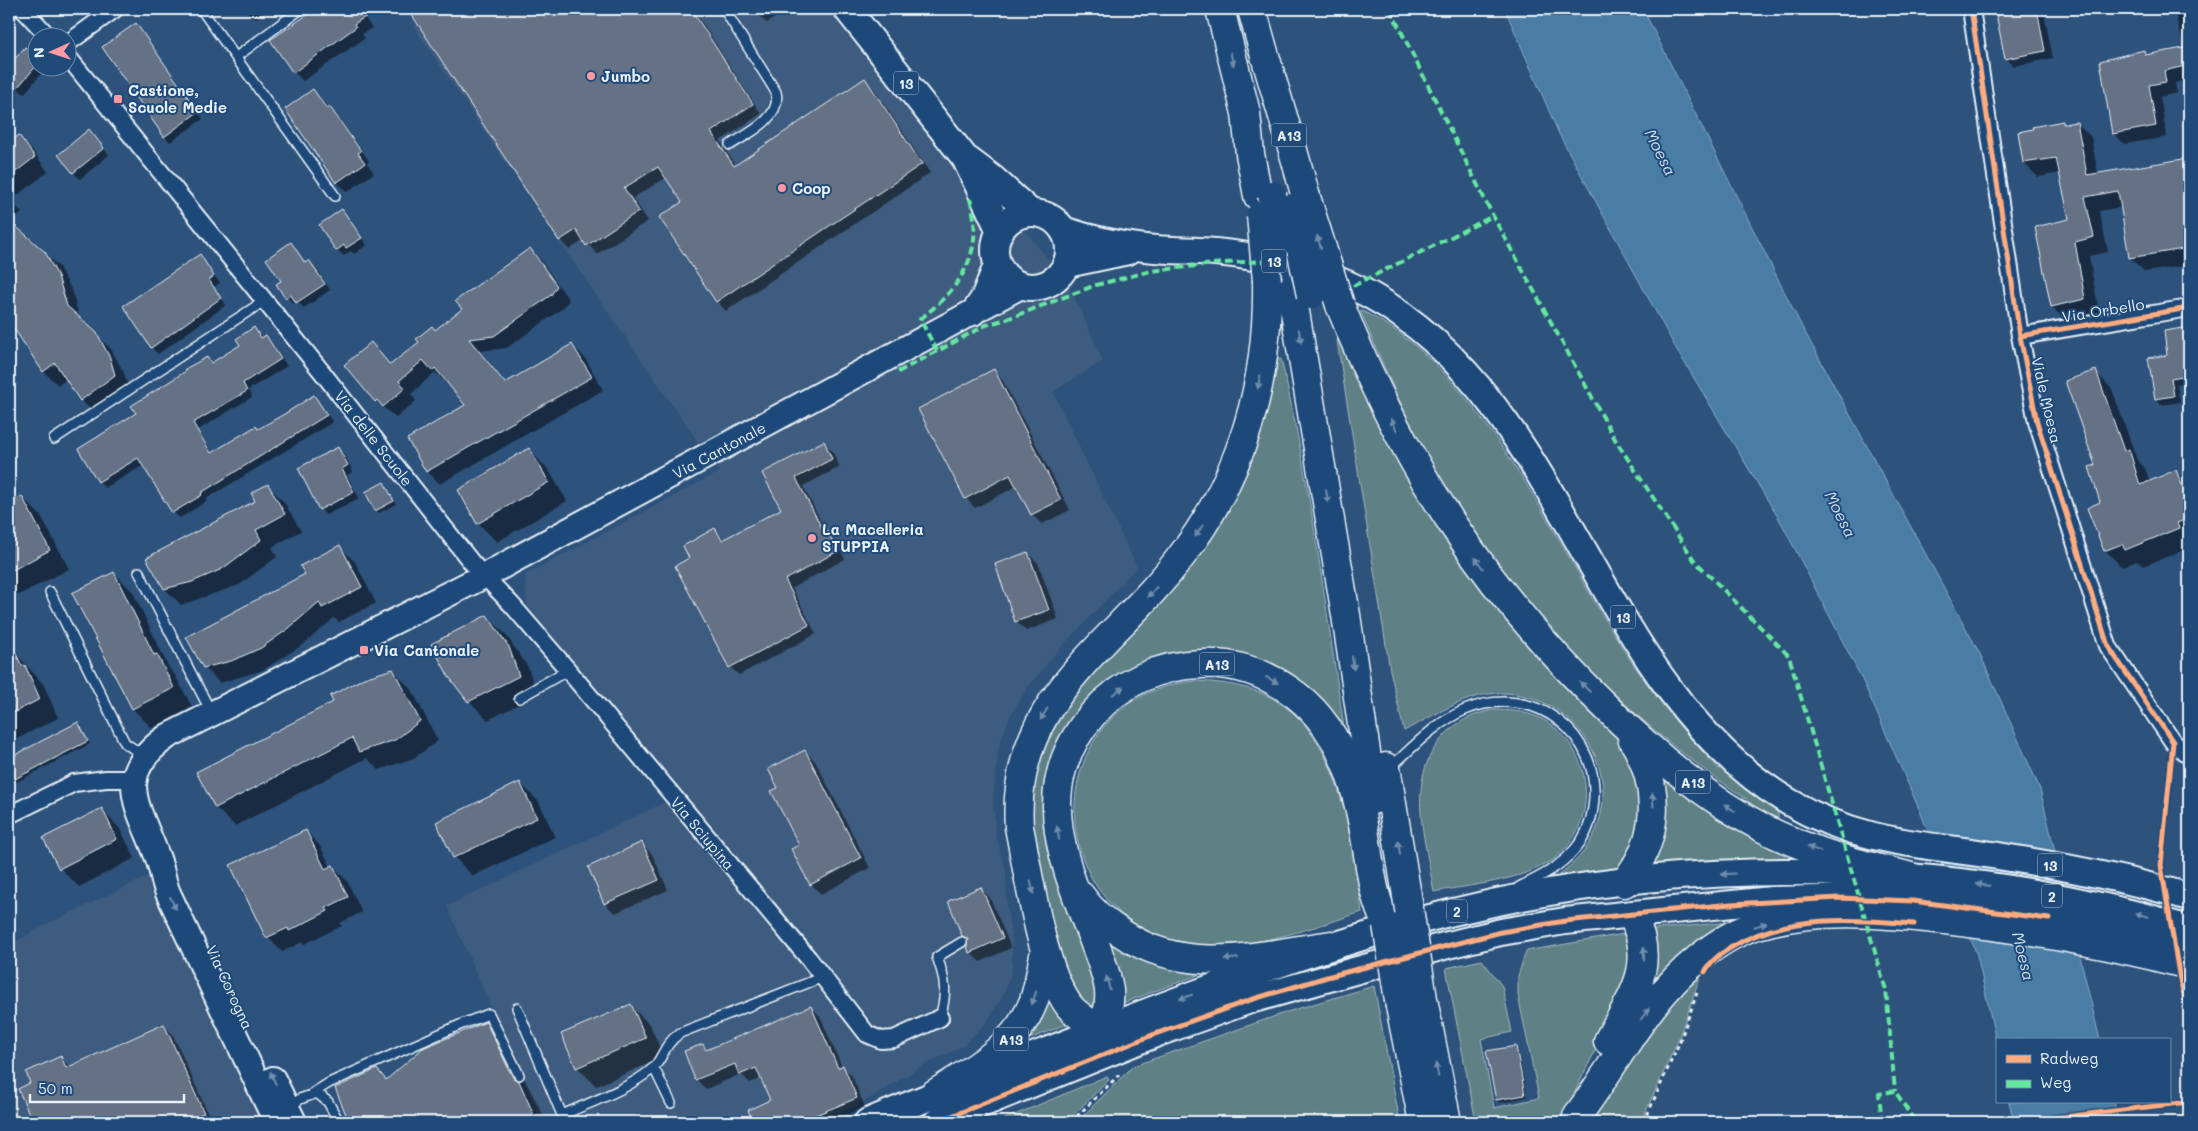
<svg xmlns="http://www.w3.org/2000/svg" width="2198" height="1131" font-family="Mali,sans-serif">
<rect width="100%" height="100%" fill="#2d527c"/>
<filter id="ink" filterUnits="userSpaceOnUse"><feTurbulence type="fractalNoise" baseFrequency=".02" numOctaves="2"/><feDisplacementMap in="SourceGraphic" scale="10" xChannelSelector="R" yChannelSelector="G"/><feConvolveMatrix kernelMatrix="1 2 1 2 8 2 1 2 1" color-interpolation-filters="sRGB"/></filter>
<g filter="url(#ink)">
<!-- built -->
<path fill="#3e5b7f" d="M441,9H847L1069,285L1103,361L1053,392L1137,567L1055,654L1029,686L1011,714L999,745L993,800L996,836L1006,871L1007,909L1012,940V971L1002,998L986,1023L963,1046L924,1065L864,1102L819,1122H541L447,906L674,798L568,670L527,607L525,575L719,472L560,243L414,27Z
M153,874L261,1122H9V945L51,922Z"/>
<!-- green -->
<path fill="#5f8084" stroke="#a4b8be" d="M1360,310C1474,363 1546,523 1609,626C1640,678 1677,726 1719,769L1723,767L1739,782L1778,811V823C1771,820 1762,818 1757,813C1753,808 1751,802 1745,798C1731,788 1716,779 1702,768C1594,688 1489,569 1425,451C1400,405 1380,358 1360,310Z
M1334,322L1587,704L1614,734L1629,756L1637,773L1641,826L1619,871L1560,880L1558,876C1567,868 1578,860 1585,850C1633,782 1579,692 1499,693C1466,694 1433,716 1404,731L1390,670Z
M1281,359C1310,480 1325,604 1344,727L1340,730L1324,707L1170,658L1052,769L1101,991L1092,1015L1081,1004L1061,965L1031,824L1033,772L1047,733L1081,686L1174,584L1276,360Z
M1195,681C1219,682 1243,685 1266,695C1342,731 1351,840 1362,912C1307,929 1245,953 1187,943C1033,917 1039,695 1195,681Z
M1492,710C1514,710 1536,712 1554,727C1596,760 1597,830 1551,861C1520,881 1470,885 1434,892C1426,841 1404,780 1443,737C1456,722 1473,714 1492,710Z
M1658,768L1806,860L1647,868Z
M1732,922L1644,1000L1654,957L1655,929Z
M1103,932L1198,971V975L1123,1003L1120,1001Z
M1624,934L1627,943L1634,942L1630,980L1560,1122H1476L1446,968L1482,960L1502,986L1512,1032L1481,1039L1494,1108L1539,1098L1518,995V976L1526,951Z
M1702,972L1679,1038L1641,1122H1591L1651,1022Z
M1374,986L1400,1122H1077L1133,1066L1290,1011Z
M1046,992L1070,1023L1024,1041Z
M1107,1076L1109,1080L1066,1122H998Z"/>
<!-- water -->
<path fill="#487da5" stroke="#88abc6" d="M1505,9H1643L1800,323L1980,654L2040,789L2100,1040H1997V1045L1977,955L1920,811L1861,677L1782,524L1674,345L1559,134Z
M2009,1102H2114L2119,1122H2014Z"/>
<!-- shadow -->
<path fill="#0007" d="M245,9H270L255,19Z
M318,9H358L372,28L362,34L365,38L303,81L294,72L272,40Z
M410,9H693L761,114L720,141L736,166L864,79L874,89L930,173L726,311L717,301L683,202L667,177L633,198L648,221L597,254L584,240L569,250L560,240Z
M752,9H788L767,23Z
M1996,9H2043L2053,58L2014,66L2006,58Z
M2174,9H2189V79L2175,83L2177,93L2160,97L2167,137L2125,144L2113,133L2144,52L2148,56L2184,49Z
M136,24L203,119L170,142L165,137Z
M25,49L38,59V68H46L24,94L9,81V68Z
M313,91L339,118L369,161L367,163L374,173L347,192L337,182Z
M2063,122L2065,125L2077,123L2091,137L2098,174L2189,159V265L2145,272L2130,258L2122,207L2099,211L2108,252L2089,256L2099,313L2066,321L2052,307L2036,228L2071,220L2060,173L2038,177L2024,163Z
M9,132L16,139L19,137L33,151L48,172L11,200L22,213L13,220L26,236L59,267L72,291L80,320L111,349L124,373L129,390L95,414L81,400L67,379L58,385L44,372L9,318V296L12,293L9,288Z
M95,137L109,155L80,179L74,173Z
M342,210L367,245L354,254L351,251L344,256L337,250Z
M291,244L306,264L309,262L316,268L330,290L304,308L297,301L293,304L278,285L282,281Z
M530,249L542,262L569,300L563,308L507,348L480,351L506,384L572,345L585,358L603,390L440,484L427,471L409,439L467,405L447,381L445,382L435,372L411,394L416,401L396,418L376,401L346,365L371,344L391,366L463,310Z
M199,256L220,283L214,287L226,305L158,354L152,348Z
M254,328L263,338L266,336L272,343L287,366L248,390L252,397L198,430L213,454L314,397L333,422L206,499L207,501L180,518L173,512L144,465L105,488L99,481L138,414L207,358L212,363L242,346Z
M2189,329V382L2177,384L2180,402L2162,405L2156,399L2169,356L2166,332Z
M994,371L1003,381L1070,510L1042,524L1032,515L1017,486L975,508L966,498Z
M2095,372L2112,389L2137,460L2145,468L2150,482L2176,472L2189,485V548L2143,566L2137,561L2122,567L2105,550L2102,503L2096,466Z
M824,443L832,451L840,467L803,486L827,533L835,541L845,559L792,588L816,634L739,675L730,667L691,558L715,530L725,540L782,509L764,474Z
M338,449L345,455L353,472L347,475L359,498L326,515L320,509Z
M529,450L548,469L567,501L497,542L478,523Z
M268,486L284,502L301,531L272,547L277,557L239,585L181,605L165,589L257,501Z
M386,486L396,504L379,513L376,510Z
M22,497L41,516L69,569L19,595L9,585V504Z
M340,547L355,562L376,603L339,622L334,618L304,644L263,670L220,683L204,668Z
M1028,553L1038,563L1058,619L1026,631L1016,621Z
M114,573L133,592L169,668L175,675L192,707L152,728L133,709L74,593Z
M487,616L506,635L528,667L537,695L488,720L469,701Z
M13,650L44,685L58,718L9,743V652Z
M393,670L412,690L438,741L414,758L379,770L367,758L235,826L216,808L335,703Z
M78,724L90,744L11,785L9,783V760Z
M805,751L815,761L870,868L821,894L811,884L780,788Z
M520,783L539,802L555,837L473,876L454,857Z
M102,810L120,829L135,858L79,887L60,868Z
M306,831L320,846L331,867L333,866L347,881L362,912L340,923L342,926L304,944L302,942L282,952L268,937Z
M642,844L652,854L668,890L615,913L605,904L589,868Z
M981,888L990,898L1011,948L980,962L970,952L969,940L963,935Z
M631,1006L650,1025L664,1057L596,1086L577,1067Z
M811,1007L820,1016L842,1067L852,1076L865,1107L829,1122H755L750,1111L771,1101L762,1078L750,1083L741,1074L706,1089L696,1079L703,1045L708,1050Z
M486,1023L505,1042L547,1122H351L336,1088L386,1081Z
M164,1025L173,1035L212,1122H35L20,1089L32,1084L61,1058L70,1067Z
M1515,1047L1518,1050L1527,1097L1500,1103L1497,1100L1488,1052Z
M638,1114L647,1122L604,1121L618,1116L623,1121Z"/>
<!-- building -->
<path fill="#657185" stroke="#e8f1f8" d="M316,9H378L354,24L356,27L293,73L270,40Z
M408,9H691L753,104L711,132L734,166L865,78L922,164L716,302L659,217L682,202L658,167L624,188L639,211L586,246L576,230L559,241Z
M1995,9H2037L2045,51L2005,59Z
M136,23L198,112L164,137L102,47Z
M25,47L38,57V64L17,88L9,81V66Z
M2189,47V65L2164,71L2166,82L2149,85L2156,126L2112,134L2100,61L2144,50L2145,55Z
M313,89L327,109L330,107L361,151L358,153L365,163L336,183L285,109Z
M2063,121V124L2077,122L2087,175L2189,158V248L2129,258L2118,191L2085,197L2094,237L2075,242L2085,299L2051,307L2035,227L2069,219L2056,158L2023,163L2018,132L2033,129L2032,127Z
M89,129L104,148L73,173L58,155Z
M19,135L35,157L9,177V143Z
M342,209L362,238L346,248L344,245L336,251L319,225Z
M9,220L45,252L58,276L67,306L97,333L110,358L115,375L80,401L55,363L43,372L9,321Z
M291,242L305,263L309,260L325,284L296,303L291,295L285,298L276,284L281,281L266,259Z
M530,248L557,286L551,295L494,336L469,339L505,383L572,344L592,377L426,472L407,439L465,405L435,368L432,371L423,360L399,381L405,388L383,407L377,400L375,402L344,365L371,342L390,365L419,342L416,339L432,326L435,330L462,309L455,301Z
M200,254L214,276L209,280L221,298L151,348L123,306Z
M254,327L261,338L266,335L281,359L243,383L247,391L193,423L211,453L256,426L258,429L286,413L314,395L327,415L201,493L202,495L172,513L138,458L98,482L78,449L136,413L131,406L186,371L185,369L207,357L211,363L240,345L236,339Z
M2189,327V375L2171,378L2174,396L2155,399L2148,358L2167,355L2164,331Z
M994,369L1061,500L1031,515L1010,475L965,499L918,409Z
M2096,370L2124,451L2129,449L2140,485L2176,470L2189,503V518L2177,523L2179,528L2125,550L2122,544L2104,551L2087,508L2100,502L2089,467L2095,465L2065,381Z
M824,441L832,459L796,478L824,532L827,531L838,551L785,580L809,625L729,668L675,566L689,558L683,546L715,528L722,540L781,509L762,473Z
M338,447L348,465L342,469L354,492L319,510L298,468Z
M529,448L549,482L477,524L458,490Z
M384,482L394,501L375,511L365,492Z
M268,484L285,514L256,530L261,540L222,569L192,582L164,589L146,558L255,501L251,493Z
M22,496L50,550L9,572V503Z
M340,545L362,587L322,608L319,602L288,629L261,648L231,661L203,668L186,637L305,574L300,566Z
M1028,552L1049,610L1015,622L995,564Z
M114,572L154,655L157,654L174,688L132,709L72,593Z
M487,615L509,647L519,676L468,702L449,677L431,644Z
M9,639L22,666L25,665L40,699L9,715Z
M393,669L420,721L395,740L359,752L352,738L215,808L196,772L333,702L330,696L364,678Z
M78,722L88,741L9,782V758Z
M805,750L861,858L810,885L791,849L799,845L771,791L778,788L768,769Z
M520,782L537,818L453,858L436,822Z
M102,808L117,839L59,869L43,838Z
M306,830L325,869L333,865L348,897L326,908L328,911L289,931L288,928L266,938L230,865Z
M642,842L659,880L604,904L588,867Z
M981,887L1003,938L969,953L967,946L968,939L962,936L948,901Z
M631,1004L646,1038L576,1068L561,1034Z
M811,1006L838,1068L843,1065L857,1098L799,1122H753L748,1110L770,1100L756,1068L739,1075L735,1064L695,1080L684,1051L703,1044L706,1050Z
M486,1022L513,1078L519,1081L537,1122H349L335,1088L377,1069L386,1080L423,1048Z
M164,1024L204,1113L184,1122H33L18,1089L30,1083L26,1072L61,1056L66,1068Z
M1516,1046L1525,1095L1496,1100L1486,1051Z"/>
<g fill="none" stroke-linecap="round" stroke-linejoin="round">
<!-- lane casing -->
<g stroke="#e8f1f8" stroke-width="12">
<path id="lane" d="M201,9L335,196
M724,9L776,92C782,118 749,133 730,145
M236,57L301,9
M54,439L264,301
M139,572L211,712
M50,592L125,743L144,756
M519,698L568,670
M1390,768C1413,747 1436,722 1465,710C1533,681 1604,734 1593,808C1591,822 1585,838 1575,849C1560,867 1540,877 1519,887
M517,1008L562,1115C591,1102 627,1090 652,1069C663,1060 662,1046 680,1033L823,977
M940,1018C947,993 946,981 937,957L962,942
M654,1068L671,1103
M313,1093L329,1083L462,1024L489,1014L519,1075
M288,1109L300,1099L317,1093L328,1102L339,1122"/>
</g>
<!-- street casing -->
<g stroke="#e8f1f8" stroke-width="20">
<path id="street" d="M23,9L50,38
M1971,9L2020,336L2037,422L2108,646L2173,742L2189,756
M9,11V9
M68,43L115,9
M68,57L322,372L472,563L512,605L568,670L809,959L867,1034L881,1040L894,1039L940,1018
M2020,336L2189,308
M9,815L74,783L106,779H134"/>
</g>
<!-- secondary casing -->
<g stroke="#e8f1f8" stroke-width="28">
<path id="secondary" d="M973,313L983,298L997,263
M273,1079L294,1122
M276,1122L168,893C163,881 162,868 157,856C138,805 112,775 168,736L484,576L1021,286"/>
</g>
<!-- primary casing -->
<g stroke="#e8f1f8" stroke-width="30">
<path id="primary" d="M847,9L965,158L1000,231
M968,160L992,178L1031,213
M995 250a37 37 0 1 1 74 0a37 37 0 1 1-74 0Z
M1063,230C1090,239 1118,245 1145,248C1169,251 1192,250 1215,252C1268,257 1323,270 1370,295C1567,403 1597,688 1789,802C1861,844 1925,844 2004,857C2067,867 2129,879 2189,897
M1067,264L1128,251
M868,1122C944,1090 1021,1061 1098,1031C1213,986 1329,943 1449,913C1689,853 1952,859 2189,929
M937,1122L1155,1034L1250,1000L1444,946L1501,932L1565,921L1772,900L1870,898L1976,908L2049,919L2189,951"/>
</g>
<!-- highway casing -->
<g stroke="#e8f1f8" stroke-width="31">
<path id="highway" d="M1220,9L1246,113L1250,154L1258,196
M1252,9C1268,71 1289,132 1305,194
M1267,281C1269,380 1243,475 1183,554C1115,646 1010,697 1019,827C1029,875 1041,969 1070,1007C1079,1017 1090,1023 1101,1030C1117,996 1107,977 1095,944C1065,865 1028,788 1093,714C1120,683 1159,665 1201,664C1232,662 1263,672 1289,690C1340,724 1357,785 1366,842C1371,872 1373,897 1387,925
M1291,288L1346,615L1373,800
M1340,305C1404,467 1486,592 1612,713C1657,756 1707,799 1763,828C1809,852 1861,864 1911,877
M1386,767L1407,896
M1624,883C1661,839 1661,785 1632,738
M1081,896C1091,911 1107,924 1123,934C1187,977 1261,955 1331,945
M1423,999L1447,1122
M1400,1006L1423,1122
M1608,1041C1632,996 1658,966 1632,915
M933,1095C971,1070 1015,1048 1033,1003C1039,987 1041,968 1045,951
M1577,1116C1618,1062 1645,1001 1699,958C1717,943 1738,930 1761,924C1820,907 1885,914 1945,920C2028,929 2109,944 2189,965"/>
</g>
<!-- path -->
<path stroke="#e8f1f8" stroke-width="3" stroke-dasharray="4 4" stroke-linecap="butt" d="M1071,1122L1119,1075
M1644,1122L1680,1041L1697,993"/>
<!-- lane -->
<use href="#lane" stroke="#1f4a7a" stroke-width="9"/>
<!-- street -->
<use href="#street" stroke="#1f4a7a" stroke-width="16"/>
<!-- secondary -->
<use href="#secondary" stroke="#1f4a7a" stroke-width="24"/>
<!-- primary -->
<use href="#primary" stroke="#1f4a7a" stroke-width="26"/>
<!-- highway -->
<use href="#highway" stroke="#1f4a7a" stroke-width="28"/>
<!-- highway-bridge casing -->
<g stroke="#e8f1f8" stroke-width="31" stroke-linecap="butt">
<path id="highway-bridge" d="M1305,194L1340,305
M1272,195L1281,240
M1292,208L1311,295
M1261,215L1267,281
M1407,896L1423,999
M1387,925L1400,1006"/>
</g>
<!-- highway-bridge -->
<use href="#highway-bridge" stroke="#1f4a7a" stroke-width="28"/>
<!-- quiet -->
<path stroke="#66e7a1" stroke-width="4" stroke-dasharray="8 4" stroke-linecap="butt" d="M1390,9L1493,216L1616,441L1694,560L1789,656L1886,990L1895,1091
M1353,286L1493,216
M937,351L920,319C962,287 986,251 969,196
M898,372L986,325L1007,319L1096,285L1151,271L1223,263L1272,261
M1882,1122L1879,1094L1895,1091L1915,1122"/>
<!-- cycleway casing -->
<g stroke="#1f4a7a" stroke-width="8">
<path id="cycleway" d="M1971,9L2020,336L2037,422L2108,646L2173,742L2161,865L2180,980L2189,1013
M2020,336L2189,308
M1705,972C1711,960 1720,954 1732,947C1786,914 1854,919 1914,924
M937,1122L1155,1034L1250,1000L1327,977L1501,932L1565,921L1731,904L1839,898L1913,901L2049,919
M2022,1122L2189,1102"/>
</g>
<!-- cycleway -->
<use href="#cycleway" stroke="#ffac80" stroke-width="5"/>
</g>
<!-- one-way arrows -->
<defs><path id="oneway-solid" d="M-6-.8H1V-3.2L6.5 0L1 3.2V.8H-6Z" transform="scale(1.25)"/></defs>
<g fill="#6f8dac">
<use href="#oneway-solid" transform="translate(1232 59) rotate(76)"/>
<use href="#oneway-solid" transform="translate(1319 242) rotate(-107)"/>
<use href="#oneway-solid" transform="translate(1300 336) rotate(79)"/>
<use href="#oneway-solid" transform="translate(1259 382) rotate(101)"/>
<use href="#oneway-solid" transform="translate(1394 425) rotate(-118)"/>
<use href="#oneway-solid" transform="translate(1327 496) rotate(81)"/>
<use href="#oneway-solid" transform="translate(1199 531) rotate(124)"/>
<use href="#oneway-solid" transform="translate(1479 563) rotate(-126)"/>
<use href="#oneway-solid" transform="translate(1152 592) rotate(133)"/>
<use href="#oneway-solid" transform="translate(1353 663) rotate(82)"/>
<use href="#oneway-solid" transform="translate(1272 680) rotate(27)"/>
<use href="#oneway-solid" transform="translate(1585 687) rotate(-136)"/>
<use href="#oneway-solid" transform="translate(1118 691) rotate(-35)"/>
<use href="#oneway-solid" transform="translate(1044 714) rotate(122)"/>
<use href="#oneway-solid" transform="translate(1653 800) rotate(-94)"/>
<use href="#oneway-solid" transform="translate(1730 808) rotate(-147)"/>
<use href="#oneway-solid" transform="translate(1058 833) rotate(-99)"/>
<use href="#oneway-solid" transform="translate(1399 848) rotate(-99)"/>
<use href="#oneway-solid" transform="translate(1814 849) rotate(-160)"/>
<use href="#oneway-solid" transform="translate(1728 874) rotate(177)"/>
<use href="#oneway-solid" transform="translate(1983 885) rotate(-172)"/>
<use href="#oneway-solid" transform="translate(1032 887) rotate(78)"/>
<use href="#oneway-solid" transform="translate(173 903) rotate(64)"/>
<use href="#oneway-solid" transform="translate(2142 915) rotate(-165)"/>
<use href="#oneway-solid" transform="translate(1760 925) rotate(-17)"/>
<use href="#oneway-solid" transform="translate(1644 954) rotate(-91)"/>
<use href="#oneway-solid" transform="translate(1231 959) rotate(175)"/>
<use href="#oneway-solid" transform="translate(1108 983) rotate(-104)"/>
<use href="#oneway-solid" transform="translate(1186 997) rotate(160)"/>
<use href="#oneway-solid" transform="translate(1034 998) rotate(109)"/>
<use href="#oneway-solid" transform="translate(1645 1014) rotate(-52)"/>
<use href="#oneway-solid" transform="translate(1437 1070) rotate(-101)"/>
<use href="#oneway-solid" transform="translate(273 1078) rotate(-115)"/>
</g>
</g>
<!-- markers -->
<g fill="#ff9aa2" stroke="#1f4a7a" stroke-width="2">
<circle cx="591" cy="76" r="5"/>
<rect x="113" y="94" width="10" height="10" rx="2.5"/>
<circle cx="782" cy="188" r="5"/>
<circle cx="812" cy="538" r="5"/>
<rect x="359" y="645" width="10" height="10" rx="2.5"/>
</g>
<g text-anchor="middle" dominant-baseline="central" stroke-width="4" stroke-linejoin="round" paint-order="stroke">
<!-- shield labels -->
<g fill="#1f4a7a" stroke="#acbfd2" stroke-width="1">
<rect x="893.5" y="71.5" width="25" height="23" rx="4"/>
<rect x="1271.5" y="123.5" width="35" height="23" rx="4"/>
<rect x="1261.5" y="249.5" width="25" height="23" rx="4"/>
<rect x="1610.5" y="605.5" width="25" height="23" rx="4"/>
<rect x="1199.5" y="652.5" width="35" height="23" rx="4"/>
<rect x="1675.5" y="770.5" width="35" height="23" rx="4"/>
<rect x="2037.5" y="853.5" width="25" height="23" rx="4"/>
<rect x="2042" y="884.5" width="20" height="23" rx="4"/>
<rect x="1447" y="899.5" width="20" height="23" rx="4"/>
<rect x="993.5" y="1027.5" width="35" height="23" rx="4"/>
</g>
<g font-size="14" font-weight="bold" fill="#e8f1f8">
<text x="906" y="83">13</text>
<text x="1289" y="135">A13</text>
<text x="1274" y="261">13</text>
<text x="1623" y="617">13</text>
<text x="1217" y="664">A13</text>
<text x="1693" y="782">A13</text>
<text x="2050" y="865">13</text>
<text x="2052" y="896">2</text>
<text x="1457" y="911">2</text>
<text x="1011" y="1039">A13</text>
</g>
<!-- poi labels -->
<g font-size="15" font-weight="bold" fill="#e8f1f8" stroke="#1f4a7a" text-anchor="start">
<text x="601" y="76">Jumbo</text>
<text x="128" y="90">Castione,<tspan x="128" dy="17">Scuole Medie</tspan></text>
<text x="792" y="188">Coop</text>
<text x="822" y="529">La Macelleria<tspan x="822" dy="17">STUPPIA</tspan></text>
<text x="374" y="650">Via Cantonale</text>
</g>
<!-- street labels -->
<g font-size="15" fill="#e8f1f8" stroke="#1f4a7a">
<text transform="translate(2103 310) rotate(-9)">Via Orbello</text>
<text transform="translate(2047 400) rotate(77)">Viale Moesa</text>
<text transform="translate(374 438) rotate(52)">Via delle Scuole</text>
<text transform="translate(719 450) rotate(-28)">Via Cantonale</text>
<text transform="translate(703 833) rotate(50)">Via Sciupina</text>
<text transform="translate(230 987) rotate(65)">Via Corogna</text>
</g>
<!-- water labels -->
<g font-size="16" font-style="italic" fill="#d0e0ec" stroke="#1f4a7a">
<text transform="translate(1661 152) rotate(63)">Moesa</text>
<text transform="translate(1841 514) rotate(63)">Moesa</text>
<text transform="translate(2024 956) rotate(76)">Moesa</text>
</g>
</g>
<!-- margin -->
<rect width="2198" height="1131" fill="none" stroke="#1f4a7a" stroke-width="30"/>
<rect x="15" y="15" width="2168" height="1101" fill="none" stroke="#e8f1f8" stroke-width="2" filter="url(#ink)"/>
<!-- legend -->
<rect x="1996" y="1038" width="175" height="65" fill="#1f4a7a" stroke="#6f8dac"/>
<rect x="2006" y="1055" width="25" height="8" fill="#ffac80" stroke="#6f8dac"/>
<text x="2040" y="1064" font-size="15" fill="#e8f1f8">Radweg</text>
<rect x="2006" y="1080" width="25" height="8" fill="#66e7a1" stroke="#6f8dac"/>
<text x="2040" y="1088" font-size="15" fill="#e8f1f8">Weg</text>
<!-- north arrow -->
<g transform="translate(52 52) rotate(267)"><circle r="24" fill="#1f4a7a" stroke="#6f8dac"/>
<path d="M0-4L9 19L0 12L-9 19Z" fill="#ff9aa2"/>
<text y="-8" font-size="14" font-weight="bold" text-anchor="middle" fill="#e8f1f8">N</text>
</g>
<!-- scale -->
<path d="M30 1094v8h154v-8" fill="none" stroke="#e8f1f8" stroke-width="2.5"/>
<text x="38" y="1094" font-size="15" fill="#e8f1f8" stroke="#1f4a7a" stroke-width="4" paint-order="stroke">50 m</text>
</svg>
